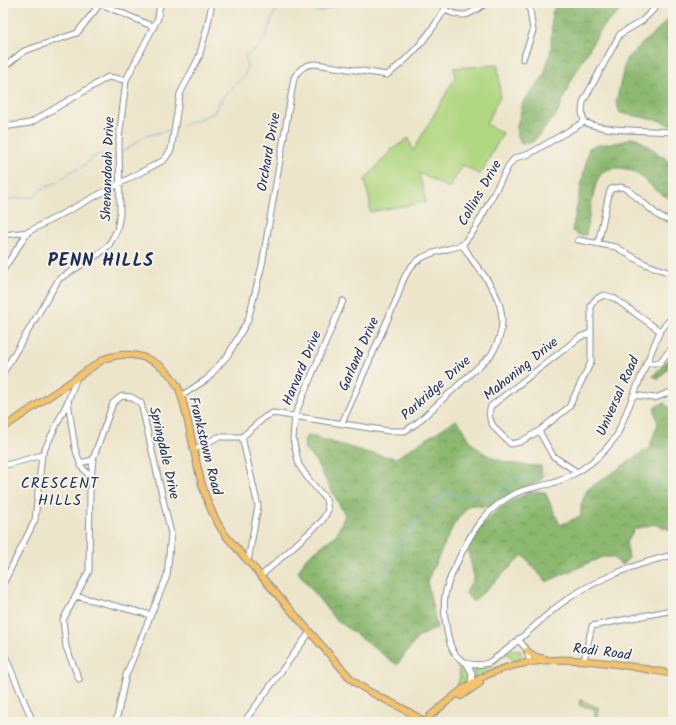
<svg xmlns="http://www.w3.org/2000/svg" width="676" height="725" font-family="Kalam,sans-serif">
<defs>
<pattern id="grass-dots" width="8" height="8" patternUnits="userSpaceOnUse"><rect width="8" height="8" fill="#b1d781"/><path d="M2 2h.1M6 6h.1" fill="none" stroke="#98b972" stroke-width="1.8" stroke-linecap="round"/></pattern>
<pattern id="forest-crowns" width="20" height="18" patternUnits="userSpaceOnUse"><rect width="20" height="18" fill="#8cb86f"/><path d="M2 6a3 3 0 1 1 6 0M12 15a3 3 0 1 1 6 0" fill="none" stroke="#72965e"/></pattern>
</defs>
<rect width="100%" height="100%" fill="#f7f3e8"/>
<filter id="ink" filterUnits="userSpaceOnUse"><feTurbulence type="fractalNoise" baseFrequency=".025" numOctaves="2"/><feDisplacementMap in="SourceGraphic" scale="8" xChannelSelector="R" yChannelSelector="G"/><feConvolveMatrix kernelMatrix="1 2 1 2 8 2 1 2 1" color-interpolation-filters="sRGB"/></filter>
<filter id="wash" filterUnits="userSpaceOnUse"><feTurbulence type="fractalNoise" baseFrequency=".012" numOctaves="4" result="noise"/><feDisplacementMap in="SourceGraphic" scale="16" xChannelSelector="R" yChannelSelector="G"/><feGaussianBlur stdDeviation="0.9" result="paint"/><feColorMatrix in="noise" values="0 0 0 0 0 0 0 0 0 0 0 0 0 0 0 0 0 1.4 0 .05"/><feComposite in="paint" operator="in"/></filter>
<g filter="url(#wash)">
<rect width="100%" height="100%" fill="#ede5ca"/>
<!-- grass -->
<path fill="url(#grass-dots)" stroke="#668370" d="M512,649L520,650L522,657L521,661L515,663L507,653L484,673V675L474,679L473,669L489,666Z
M460,665L469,671V682L435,708L434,706L456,690L460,677L458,666Z
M581,700L599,708L598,721L595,720V709L579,705Z"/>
<!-- forest -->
<path fill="url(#forest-crowns)" stroke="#547466" d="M557,3H630L602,27L572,79L557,114L533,142L521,144L516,130L523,102L544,76L551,50L552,13Z
M673,15V127L662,121L620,113L616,102L626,59Z
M630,138H637L673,164V199C656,194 651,184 638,174C626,167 607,164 599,177C594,184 588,224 586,235H579L572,231L589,148C604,141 620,146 630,138Z
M673,354V362L659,379L653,376Z
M664,403L673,411V531L654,524L635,529L626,542L629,558L622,565L612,557H602L546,582L523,555L473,602L466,593L474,577L468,549C472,542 476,534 481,527C492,511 524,489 545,492L560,525L581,516V505L587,490L649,448L658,424L654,407Z
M456,420C466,429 467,439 474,445C494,464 516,465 541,466L542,479L489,507L469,505L454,524L427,581L437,628L418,637L397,665L333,617L298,572L306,558L336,535L345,515L315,460L305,450L304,440L308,435L369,453L396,458Z"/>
<!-- pitch -->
<path fill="#b1d781" stroke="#668370" d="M498,65L500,97L486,124L503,133L480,175L463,165L449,188L419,173L426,202L370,212V202L365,180L392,149L409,138L413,151L455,78L454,68Z"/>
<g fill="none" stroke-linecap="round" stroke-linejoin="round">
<!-- stream -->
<path stroke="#7aade7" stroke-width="1" d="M287,3L320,12L341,3
M181,126L214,113L223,97L244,76L247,68L245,55C272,47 264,21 282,3
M122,152L146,136L170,130
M3,201L15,198L34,197L42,189L58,182L72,171L81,168L94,156L104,155L114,157
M384,575L392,556L399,548L400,541L409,533L417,519L433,508L438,500L446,494L489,498L517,479L547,473"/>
</g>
</g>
<g filter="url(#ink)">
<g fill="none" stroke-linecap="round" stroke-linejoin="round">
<!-- minor casing -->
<g stroke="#848a94" stroke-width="7">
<path id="minor" d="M99,3L154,27
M445,10C465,19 468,16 486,3
M523,59L533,31L529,3
M3,68L24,51L77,33L100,4
M584,122L582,112L583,102L620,34L642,21L660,3
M3,127L30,123L108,77L126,80
M3,235L28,232L164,160L171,150L180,94L199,57L207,28L212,3
M578,240L616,247L645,264L673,274
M598,243L609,194L611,189L621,187L627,189L660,217L673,222
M462,245L475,229L509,165L515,158L529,154L584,122C605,132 649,130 673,132
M3,270L28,232
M673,316L660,331L617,435C601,458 580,474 553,483C539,487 525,488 512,495C481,513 469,536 455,567C451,576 446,586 445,596C443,610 446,630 450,644C456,662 471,668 488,663C514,647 535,624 559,605C591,581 634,564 673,555
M590,333L580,337L491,406C484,423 500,433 511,444L520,442L539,431L569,407L591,362V305L596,299L604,295L614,298L660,331
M646,363H659L673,347
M3,373L59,279L99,254L109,245L117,230L120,214L119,139L126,80L158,18L160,3
M77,377L68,401L75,448L81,466L92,479
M633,395L655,398L673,391
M181,396L207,379L228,355L248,320L262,265L294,78C299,69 305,64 316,64L387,75C413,56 433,31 448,3
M539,431L553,456L577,472
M242,437L258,506L248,561
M193,450L218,437H242L265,417L273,413L389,431H405L417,423L491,355C513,321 499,293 476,265C471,259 468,252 462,245C426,256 409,253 398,296L342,423
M80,463L93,460
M3,466L42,455
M261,576L322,521L328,510L326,499L309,480L299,465L293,439L295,415L343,301
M3,584L35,520L42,455L68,401
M76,596L151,615
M518,639L527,650L530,663
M3,651L33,722
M584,660L592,626L673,610
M467,664L472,673L471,684
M79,679L66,647L63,620L89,571L90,491L93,459L113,403L122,396L131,397L141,403L171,534L167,576L126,675L116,722
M244,722L310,632"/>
</g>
<!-- major casing -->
<g stroke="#848a94" stroke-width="8">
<path id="major" d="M3,428L104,359C134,348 164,359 179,389C196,438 194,492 226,536L351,679C373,698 402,704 424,722
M527,651L536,657L545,659
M461,696L480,683
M427,722L430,716C442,706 453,696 466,687C528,644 605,662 673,674"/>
</g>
<!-- minor -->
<use href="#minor" stroke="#fff" stroke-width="5"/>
<!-- major -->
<use href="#major" stroke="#f3c26a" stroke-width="6"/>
</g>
</g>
<g text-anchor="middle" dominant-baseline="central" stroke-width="4" stroke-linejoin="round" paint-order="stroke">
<!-- street labels -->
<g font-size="14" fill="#1b2f5e" stroke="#f7f3e8">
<text transform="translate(269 152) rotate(-80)">Orchard Drive</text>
<text transform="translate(108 169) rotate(-88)">Shenandoah Drive</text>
<text transform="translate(480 193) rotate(-60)">Collins Drive</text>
<text transform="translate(359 354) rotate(-66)">Garland Drive</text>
<text transform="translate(302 368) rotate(-67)">Harvard Drive</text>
<text transform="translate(521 369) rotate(-39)">Mahoning Drive</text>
<text transform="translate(436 388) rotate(-42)">Parkridge Drive</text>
<text transform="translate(618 396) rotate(-66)">Universal Road</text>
<text transform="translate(205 446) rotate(76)">Frankstown Road</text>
<text transform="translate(164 453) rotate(77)">Springdale Drive</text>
<text transform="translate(602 652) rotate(7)">Rodi Road</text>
</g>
<!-- neighbourhood labels -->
<g font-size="15" letter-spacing="1" fill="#1b2f5e" stroke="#f7f3e8">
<text x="60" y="484">CRESCENT<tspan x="60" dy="17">HILLS</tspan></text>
</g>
<!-- district labels -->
<g font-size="18" font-weight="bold" letter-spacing="1" fill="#1b2f5e" stroke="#f7f3e8">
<text x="101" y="261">PENN HILLS</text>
</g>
</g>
<!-- margin -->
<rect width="676" height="725" fill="none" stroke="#f7f3e8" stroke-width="16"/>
</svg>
